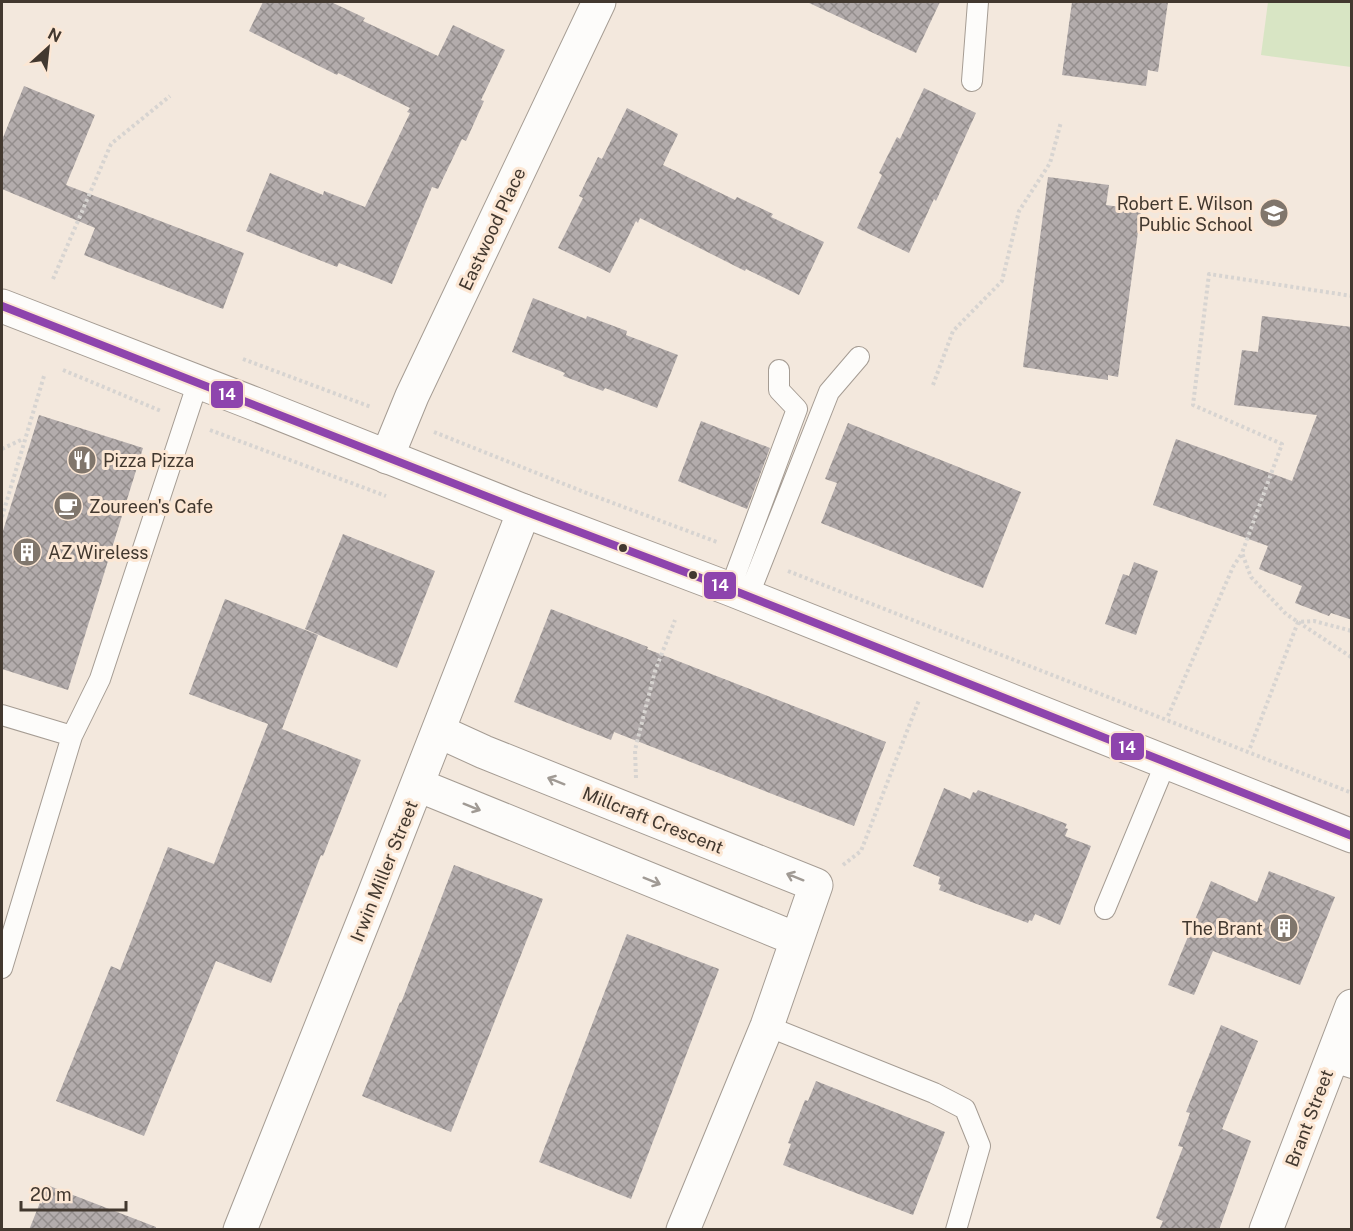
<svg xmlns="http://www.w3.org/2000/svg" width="1353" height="1231" font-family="'Public Sans',sans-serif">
<defs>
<pattern id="building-cross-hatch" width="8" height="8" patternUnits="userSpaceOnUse" patternTransform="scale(1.5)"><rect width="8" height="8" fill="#b3acac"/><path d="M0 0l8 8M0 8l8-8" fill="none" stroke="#938d8c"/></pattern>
</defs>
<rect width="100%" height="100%" fill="#f3e8dd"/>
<!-- garden -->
<path fill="#d8e5c4" d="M1268,2H1351V67L1261,55Z"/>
<!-- building -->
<path fill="url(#building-cross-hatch)" d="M263,2H331L365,18L363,21L438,56L453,25L505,50L481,100L484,101L466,141L462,139L438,189L432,187L392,284L339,263L337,267L246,231L270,173L323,195L324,191L365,207L410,113L407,112L410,108L338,73L337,75L249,31Z
M807,2H940L916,53Z
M1072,2H1168L1158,72L1148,70L1146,86L1062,75Z
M24,86L95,115L66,185L244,253L223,309L84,255L95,228L2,189V140Z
M924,88L976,113L936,201L934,199L909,253L857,228L882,175L879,173L897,137L900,139Z
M627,108L678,134L663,165L735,200L737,197L773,214L771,217L824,242L799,295L746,269L745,271L640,218L638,223L636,221L610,273L558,248L583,198L579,196L598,157L602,159Z
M1048,177L1109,185L1106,205L1141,210L1118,377L1108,375V380L1023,367Z
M533,298L586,319L587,316L627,331L626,335L678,355L657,408L605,388L603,391L563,376L565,373L512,352Z
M1262,316L1352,327V620L1331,613L1329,616L1295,603L1302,586L1259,569L1268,546L1153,505L1176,439L1292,481L1317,415L1234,405L1242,350L1258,352Z
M39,415L143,448L68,690L2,669V534Z
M701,421L770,448L747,509L678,481Z
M848,423L1021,492L983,588L821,523L837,483L825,479Z
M343,534L435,571L397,668L305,629Z
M1134,562L1158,571L1136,635L1105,624L1123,574L1129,576Z
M225,599L318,635L282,729L361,760L323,856L321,855L271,983L216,961L144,1136L56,1101L111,966L120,970L168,847L214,864L268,724L189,694Z
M551,609L648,647L647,649L886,742L854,826L614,732L611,740L514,702Z
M944,788L970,799L973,792L976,793L978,790L1067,824L1065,828L1068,829L1065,836L1091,846L1060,925L1035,914L1032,921L1029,920L1028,923L939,890L941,885L938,884L940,877L913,866Z
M454,865L543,899L451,1132L362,1096L400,1002L401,1003Z
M1269,871L1335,897L1300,985L1213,951L1194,995L1168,985L1211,881L1257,902Z
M627,934L719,969L631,1199L539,1162Z
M1221,1025L1258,1041L1222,1129L1251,1141L1219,1230H1159L1163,1221L1156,1218L1183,1147L1178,1146L1190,1113L1186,1112Z
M816,1081L945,1132L913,1215L783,1165L791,1144L788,1143L805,1100L808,1101Z
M47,1185L156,1227V1230H29Z"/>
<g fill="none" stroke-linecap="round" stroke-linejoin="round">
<!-- service casing -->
<g stroke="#a59c93" stroke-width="22">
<path id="service" d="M972,81L978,2
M730,589L797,409L779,390V370
M748,597L829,392L859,357
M2,715L72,736
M1105,909L1166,762
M2,968L72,736L100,679L198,382
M767,1026L934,1093L965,1109L980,1146L956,1230
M1330,1061L1352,1068"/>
</g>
<!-- minor casing -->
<g stroke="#a59c93" stroke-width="35">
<path id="minor" d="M387,457L412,396L599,2
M438,731L484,752L816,885L767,1026L683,1230
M418,785L796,939
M240,1230L373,897L524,511"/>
</g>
<!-- tertiary casing -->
<g stroke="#a59c93" stroke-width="35">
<path id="tertiary" d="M1266,1230L1352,1006"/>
</g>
<!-- secondary casing -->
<g stroke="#a59c93" stroke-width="35">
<path id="secondary" d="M2,306L255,404L524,511L730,589L1352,836"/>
</g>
<!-- path -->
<path stroke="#d7d4d1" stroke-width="4" stroke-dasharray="3 3" stroke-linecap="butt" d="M53,279L111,144L170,96
M243,359L371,407
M63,370L161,411
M933,385L953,331L1002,281L1019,211L1050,163L1061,122
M210,430L386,496
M434,432L589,494L717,542
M2,449L23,439
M2,517L44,376
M788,571L1352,793
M1351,657L1286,614L1251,577L1242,553L1282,444L1193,405L1209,274L1352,296
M1168,716L1233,567L1242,553
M1250,748L1298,622L1314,621L1352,631
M636,778L635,750L655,671L675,620
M843,865L861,851L919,700"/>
<!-- service -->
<use href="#service" stroke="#fdfcfa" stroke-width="20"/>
<!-- minor -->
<use href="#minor" stroke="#fdfcfa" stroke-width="33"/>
<!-- tertiary -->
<use href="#tertiary" stroke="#fdfcfa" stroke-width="33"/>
<!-- secondary -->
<use href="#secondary" stroke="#fdfcfa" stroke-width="33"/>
<!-- bus-1 casing -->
<g stroke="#fce7d4" stroke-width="12">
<path id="bus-1" d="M2,306L524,511L730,589L1352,836"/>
</g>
<!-- bus-1 -->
<use href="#bus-1" stroke="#8e44ad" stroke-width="8"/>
</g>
<!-- one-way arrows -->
<defs><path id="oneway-shaft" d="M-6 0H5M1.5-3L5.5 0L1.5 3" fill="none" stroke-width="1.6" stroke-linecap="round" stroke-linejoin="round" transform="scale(1.5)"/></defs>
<g stroke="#a09a94">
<use href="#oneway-shaft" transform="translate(556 781) rotate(-158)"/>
<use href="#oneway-shaft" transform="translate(472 807) rotate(22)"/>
<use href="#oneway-shaft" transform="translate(795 877) rotate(-158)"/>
<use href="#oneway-shaft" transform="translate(652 881) rotate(22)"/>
</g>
<!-- icons -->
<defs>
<g id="school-disc" transform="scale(1.5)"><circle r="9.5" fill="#80766c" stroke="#fce7d4"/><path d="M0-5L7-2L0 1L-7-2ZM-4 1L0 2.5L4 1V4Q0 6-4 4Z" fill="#fff"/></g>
<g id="restaurant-disc" transform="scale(1.5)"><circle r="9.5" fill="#80766c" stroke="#fce7d4"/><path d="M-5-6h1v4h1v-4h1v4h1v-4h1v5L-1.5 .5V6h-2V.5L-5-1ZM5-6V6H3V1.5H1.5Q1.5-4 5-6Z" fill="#fff"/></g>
<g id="cafe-disc" transform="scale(1.5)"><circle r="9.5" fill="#80766c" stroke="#fce7d4"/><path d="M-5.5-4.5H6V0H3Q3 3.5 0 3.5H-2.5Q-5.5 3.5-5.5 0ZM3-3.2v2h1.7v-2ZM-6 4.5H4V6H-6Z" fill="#fff"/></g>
<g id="building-disc" transform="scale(1.5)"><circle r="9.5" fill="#80766c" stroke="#fce7d4"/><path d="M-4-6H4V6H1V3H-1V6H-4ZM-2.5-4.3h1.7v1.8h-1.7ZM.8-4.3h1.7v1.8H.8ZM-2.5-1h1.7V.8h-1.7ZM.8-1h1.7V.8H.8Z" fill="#fff"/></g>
</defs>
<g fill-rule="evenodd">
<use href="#school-disc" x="1274" y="213"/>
<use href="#restaurant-disc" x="82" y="460"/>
<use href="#cafe-disc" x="68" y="506"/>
<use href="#building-disc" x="27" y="552"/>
<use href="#building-disc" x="1284" y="928"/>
</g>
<!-- markers -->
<g fill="#42382f" stroke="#fce7d4" stroke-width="2">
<circle cx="623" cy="548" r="5"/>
<circle cx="693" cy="575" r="5"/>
</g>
<g text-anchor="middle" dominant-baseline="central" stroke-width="6" stroke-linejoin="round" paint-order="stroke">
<!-- poi labels -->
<g font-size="18" fill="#42382f" stroke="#fce7d4" text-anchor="start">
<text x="1253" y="203" text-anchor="end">Robert E. Wilson<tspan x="1253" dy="21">Public School</tspan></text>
<text x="103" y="460">Pizza Pizza</text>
<text x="89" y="506">Zoureen's Cafe</text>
<text x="48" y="552">AZ Wireless</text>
<text x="1263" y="928" text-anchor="end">The Brant</text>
</g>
<!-- street labels -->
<g font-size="18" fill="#42382f" stroke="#fce7d4">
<text transform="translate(492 229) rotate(-65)">Eastwood Place</text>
<text transform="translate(653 820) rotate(22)">Millcraft Crescent</text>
<text transform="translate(384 871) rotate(-68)">Irwin Miller Street</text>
<text transform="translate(1309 1118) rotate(-69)">Brant Street</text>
</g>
</g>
<g stroke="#fce7d4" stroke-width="2">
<rect x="210" y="380" width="34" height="29" rx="6" fill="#8e44ad"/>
<rect x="703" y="571" width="34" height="29" rx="6" fill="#8e44ad"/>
<rect x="1110" y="732" width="35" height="29" rx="6" fill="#8e44ad"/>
</g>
<g font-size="16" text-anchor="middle" font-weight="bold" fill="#fff">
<text x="227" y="400">14</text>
<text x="720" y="591">14</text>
<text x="1127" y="753">14</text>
</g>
<!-- border -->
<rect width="1353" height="1231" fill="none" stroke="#42382f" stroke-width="6"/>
<!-- north arrow -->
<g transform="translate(48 48) rotate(27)" stroke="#fce7d4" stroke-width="4.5" paint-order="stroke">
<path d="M0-4.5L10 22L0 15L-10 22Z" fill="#42382f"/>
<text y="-9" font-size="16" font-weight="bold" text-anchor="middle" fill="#42382f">N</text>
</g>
<!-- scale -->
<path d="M21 1201v9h105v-9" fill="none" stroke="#42382f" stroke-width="3"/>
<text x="30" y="1201" font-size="18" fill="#42382f" stroke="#fce7d4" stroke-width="4.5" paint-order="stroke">20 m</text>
</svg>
